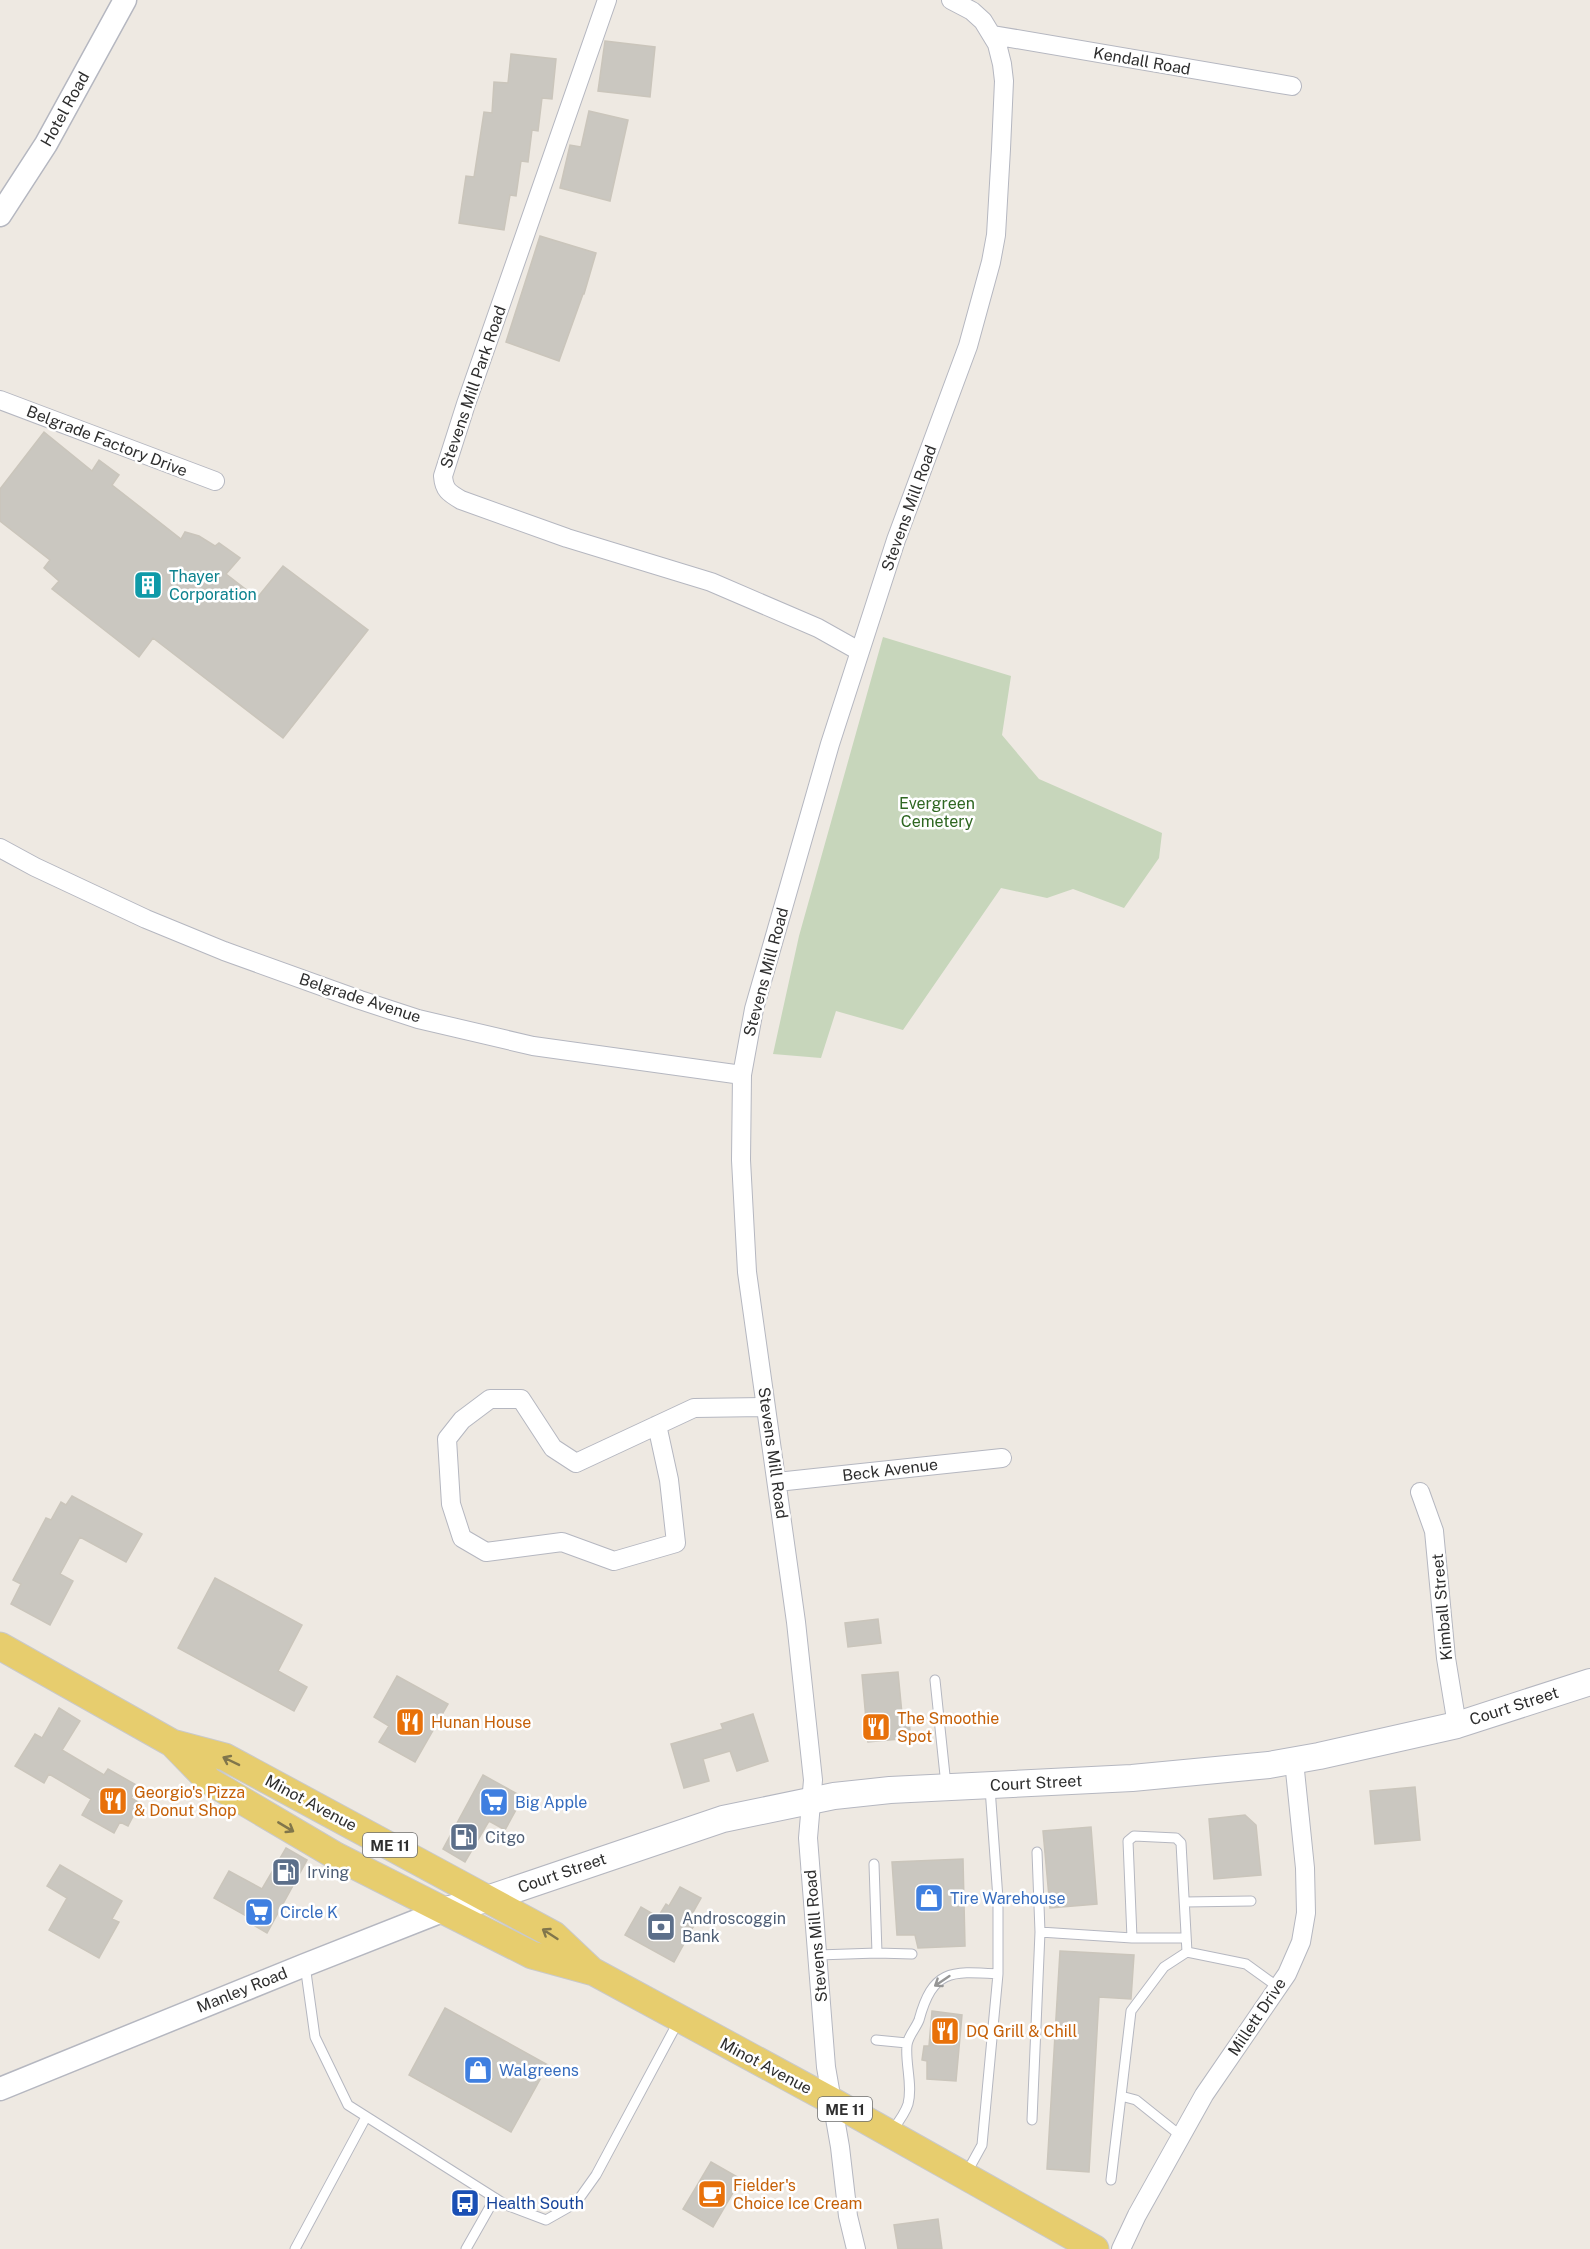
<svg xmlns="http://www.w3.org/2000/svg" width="1590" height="2249" font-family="'Public Sans',sans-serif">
<rect width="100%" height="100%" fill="#eee9e2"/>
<!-- cemetery -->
<path fill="#c7d6bb" d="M883,637L1011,676L1002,735L1039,779L1162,833L1159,858L1124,908L1073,889L1047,898L1001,888L903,1030L836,1011L821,1058L773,1054L799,936Z"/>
<!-- building -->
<path fill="#cac7c0" stroke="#cac5bb" stroke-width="1.5" d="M605,41L655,47L650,97L598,91Z
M511,54L556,59L552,99L542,98L538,131L532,130L528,162L521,161L516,196L510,195L504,230L459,223L466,176L474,177L484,112L492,113L494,82L508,83Z
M589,111L628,120L610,201L560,188L570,145L581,147Z
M540,236L596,253L584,294H583L559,361L506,342Z
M44,432L92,471L99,460L119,475L112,485L181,539L185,532L199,536L215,546L219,543L240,558L226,574L257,598L283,566L368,630L283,738L153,638L139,657L52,589L59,581L44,568L50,560L0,521V489Z
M72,1496L142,1534L126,1562L80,1537L60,1574L73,1581L50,1625L11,1604L21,1584L13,1580L46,1518L51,1520L61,1502L66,1505Z
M215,1578L302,1625L278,1671L307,1687L294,1711L178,1648Z
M878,1619L881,1643L848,1647L845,1623Z
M898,1672L902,1714L908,1713L911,1738L868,1742L862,1675Z
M397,1676L448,1704L415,1762L379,1742L389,1726L374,1717Z
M59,1708L80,1721L62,1750L104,1775L108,1769L138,1786L131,1798L140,1803L128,1826L120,1822L114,1833L82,1815L91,1799L49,1774L44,1783L15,1766L35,1734L42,1738Z
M753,1714L768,1761L737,1771L730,1751L703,1759L709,1781L684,1788L671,1744L723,1729L721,1724Z
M483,1775L523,1797L505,1830L489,1821L465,1862L443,1849Z
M1415,1787L1420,1840L1375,1844L1370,1791Z
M1245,1815L1256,1825L1261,1875L1214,1879L1209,1819Z
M1091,1827L1097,1904L1050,1908L1043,1831Z
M286,1848L307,1860L267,1933L255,1926L257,1922L214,1898L229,1871L262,1889Z
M963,1859L965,1946L918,1948L915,1935H897L892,1862Z
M60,1865L122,1901L112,1919L119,1922L99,1958L49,1930L67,1898L47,1886Z
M680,1887L701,1898L691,1916L697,1920L674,1962L625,1935L641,1907L658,1917L666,1904L669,1906Z
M1060,1951L1134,1955L1131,1999L1099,1997L1089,2172L1047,2169Z
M445,2008L548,2065L511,2132L409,2075Z
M932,2011L962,2015L956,2081L927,2079V2061L922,2060L924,2046H929Z
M711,2162L741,2179L713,2227L683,2209Z
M938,2219L942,2249H898L894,2225Z"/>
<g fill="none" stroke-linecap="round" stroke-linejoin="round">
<!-- service casing -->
<g stroke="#b5b7c0" stroke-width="11">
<path id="service" d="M935,1680L946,1785
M1037,1852L1040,1932L1132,1938L1128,1841L1134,1836L1176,1838L1181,1843L1187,1952
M1185,1902L1251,1901
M1132,1938H1186
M877,1953L912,1954
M818,1955L877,1953L874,1864
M305,1965L315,2037L348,2105L506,2205L546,2220L576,2203L596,2175L678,2022
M876,2040L907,2043
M1032,2120L1040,1932
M891,2132C897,2124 905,2114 908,2104C913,2085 905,2064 907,2045C908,2036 916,2028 919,2020C933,1969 951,1971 998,1974
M1181,2136L1136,2100L1121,2096L1131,2011L1164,1967L1187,1952L1246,1964L1278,1987
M966,2174L982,2145L998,1974V1899L990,1788
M1111,2180L1121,2096
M295,2249L366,2117
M466,2249L495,2198"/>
</g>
<!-- minor casing -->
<g stroke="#b5b7c0" stroke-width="20">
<path id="minor" d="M607,0L466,404L443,476C444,490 449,493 461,500L567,538L711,582L818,628L859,651
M993,35L1292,86
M0,400L215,481
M0,848L35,867L146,919L224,951L360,1000L418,1019L533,1046L742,1075
M657,1425L669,1480L676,1543L614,1561L562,1542L486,1552L462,1538L451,1504L447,1439L462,1420L490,1399H521L553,1448L576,1463L694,1408L766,1407
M777,1482L1002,1458
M1420,1492L1434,1531L1446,1658L1457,1725
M856,2249L848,2216L840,2147L826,2067L808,1838L813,1780L796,1622L747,1272L741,1160L742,1075L754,1009L830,744L896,540L968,346L991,262L996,235L1001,149L1004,81L1002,64L997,44L983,21L972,11L951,0
M1121,2249L1137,2215L1204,2095L1287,1974L1301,1942L1306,1913L1305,1868L1294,1761"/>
</g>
<!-- tertiary casing -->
<g stroke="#b5b7c0" stroke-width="25">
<path id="tertiary" d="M0,215L46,144L125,0
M0,2089L305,1965L442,1911"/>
</g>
<!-- secondary casing -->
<g stroke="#b5b7c0" stroke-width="28">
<path id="secondary" d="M442,1911L487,1899L723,1819L834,1796L890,1790L1132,1778L1269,1765L1319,1756L1457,1725L1590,1682"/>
</g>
<!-- primary casing -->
<g stroke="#c9c9c9" stroke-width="29">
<path id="primary" d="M0,1646L172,1743L225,1757L554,1935L591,1970
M172,1743L209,1781L336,1856L532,1955L594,1972L832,2101L1095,2249"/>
</g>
<!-- service -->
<use href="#service" stroke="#fff" stroke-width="9"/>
<!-- minor -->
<use href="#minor" stroke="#fff" stroke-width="18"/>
<!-- tertiary -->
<use href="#tertiary" stroke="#fff" stroke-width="22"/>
<!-- secondary -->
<use href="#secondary" stroke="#fff" stroke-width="26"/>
<!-- primary -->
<use href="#primary" stroke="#e7cd6e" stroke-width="27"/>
</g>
<!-- one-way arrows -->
<defs><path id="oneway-shaft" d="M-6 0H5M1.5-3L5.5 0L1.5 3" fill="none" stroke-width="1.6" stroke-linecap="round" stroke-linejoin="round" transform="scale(1.5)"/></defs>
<g stroke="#81764b">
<use href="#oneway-shaft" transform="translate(231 1761) rotate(-154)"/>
<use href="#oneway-shaft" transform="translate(286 1827) rotate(31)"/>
<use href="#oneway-shaft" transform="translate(550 1934) rotate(-147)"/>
</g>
<use stroke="#969696" href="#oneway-shaft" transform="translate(942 1981) rotate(146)"/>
<!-- icons -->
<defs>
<g id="building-square" transform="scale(1.5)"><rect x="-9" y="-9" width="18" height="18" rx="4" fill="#0f9aa8" stroke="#fff"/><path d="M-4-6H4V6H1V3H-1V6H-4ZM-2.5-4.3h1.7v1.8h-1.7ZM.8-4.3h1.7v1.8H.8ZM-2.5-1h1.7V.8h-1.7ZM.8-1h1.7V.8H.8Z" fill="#fff"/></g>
<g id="restaurant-square" transform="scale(1.5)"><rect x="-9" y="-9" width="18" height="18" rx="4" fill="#e8710a" stroke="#fff"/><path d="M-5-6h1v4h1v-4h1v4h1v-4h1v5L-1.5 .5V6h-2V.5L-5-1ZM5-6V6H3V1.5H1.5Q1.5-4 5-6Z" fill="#fff"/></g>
<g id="supermarket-square" transform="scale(1.5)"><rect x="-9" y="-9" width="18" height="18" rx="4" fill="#3f7fe0" stroke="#fff"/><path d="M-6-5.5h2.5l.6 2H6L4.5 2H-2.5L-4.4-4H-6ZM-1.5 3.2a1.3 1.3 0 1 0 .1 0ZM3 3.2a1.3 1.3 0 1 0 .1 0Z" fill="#fff"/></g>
<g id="fuel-square" transform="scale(1.5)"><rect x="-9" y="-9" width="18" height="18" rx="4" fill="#5c6f8a" stroke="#fff"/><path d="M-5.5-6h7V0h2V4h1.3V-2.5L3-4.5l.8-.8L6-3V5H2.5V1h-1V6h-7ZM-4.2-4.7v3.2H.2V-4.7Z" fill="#fff"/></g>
<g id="shop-square" transform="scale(1.5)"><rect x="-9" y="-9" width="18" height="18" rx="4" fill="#3f7fe0" stroke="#fff"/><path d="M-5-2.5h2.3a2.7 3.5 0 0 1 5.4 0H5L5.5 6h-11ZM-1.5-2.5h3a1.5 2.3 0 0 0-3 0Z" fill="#fff"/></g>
<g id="bank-square" transform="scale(1.5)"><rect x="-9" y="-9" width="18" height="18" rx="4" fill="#5c6f8a" stroke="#fff"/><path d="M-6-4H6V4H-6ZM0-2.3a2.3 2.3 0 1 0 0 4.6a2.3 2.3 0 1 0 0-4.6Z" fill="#fff"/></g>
<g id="cafe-square" transform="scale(1.5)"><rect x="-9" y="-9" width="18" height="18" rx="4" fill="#e8710a" stroke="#fff"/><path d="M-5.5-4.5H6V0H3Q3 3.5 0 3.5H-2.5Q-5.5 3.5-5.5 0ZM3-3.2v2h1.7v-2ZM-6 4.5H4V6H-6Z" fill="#fff"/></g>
<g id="bus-square" transform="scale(1.5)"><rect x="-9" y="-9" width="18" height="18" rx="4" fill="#1a4fb4" stroke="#fff"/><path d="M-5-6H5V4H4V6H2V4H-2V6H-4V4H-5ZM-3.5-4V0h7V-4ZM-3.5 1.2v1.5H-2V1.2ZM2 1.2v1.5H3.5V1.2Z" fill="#fff"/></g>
</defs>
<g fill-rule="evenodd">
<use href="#building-square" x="148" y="585"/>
<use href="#restaurant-square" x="410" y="1722"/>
<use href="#restaurant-square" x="876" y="1727"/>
<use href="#restaurant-square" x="113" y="1801"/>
<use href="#supermarket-square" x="494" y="1802"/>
<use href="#fuel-square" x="464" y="1837"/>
<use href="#fuel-square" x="286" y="1872"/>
<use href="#shop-square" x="929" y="1898"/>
<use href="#supermarket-square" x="259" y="1912"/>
<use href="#bank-square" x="661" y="1927"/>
<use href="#restaurant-square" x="945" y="2031"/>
<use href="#shop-square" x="478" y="2070"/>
<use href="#cafe-square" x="712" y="2194"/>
<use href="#bus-square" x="465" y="2203"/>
</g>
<g text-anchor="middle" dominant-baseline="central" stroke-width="5" stroke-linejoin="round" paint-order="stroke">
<!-- shield labels -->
<g fill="#fff" stroke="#6d6d6d" stroke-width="1.5">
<rect x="363" y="1833" width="54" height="24" rx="4.5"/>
<rect x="818" y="2097" width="54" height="24" rx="4.5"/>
</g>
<g font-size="15" font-weight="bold" fill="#2e2e2e">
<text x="390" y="1845">ME 11</text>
<text x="845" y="2109">ME 11</text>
</g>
<!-- street labels -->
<g font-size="16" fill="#2e2e2e" stroke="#fff">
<text transform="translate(1142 61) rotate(10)">Kendall Road</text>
<text transform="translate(65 109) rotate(-61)">Hotel Road</text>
<text transform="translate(473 387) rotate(-71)">Stevens Mill Park Road</text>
<text transform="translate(107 441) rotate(21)">Belgrade Factory Drive</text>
<text transform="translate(909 508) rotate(-70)">Stevens Mill Road</text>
<text transform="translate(766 972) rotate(-75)">Stevens Mill Road</text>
<text transform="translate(360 998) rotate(18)">Belgrade Avenue</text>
<text transform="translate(773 1453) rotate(82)">Stevens Mill Road</text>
<text transform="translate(890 1470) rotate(-7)">Beck Avenue</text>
<text transform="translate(1442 1607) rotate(-95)">Kimball Street</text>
<text transform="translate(1514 1706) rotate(-18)">Court Street</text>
<text transform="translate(1036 1783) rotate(-3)">Court Street</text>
<text transform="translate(311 1803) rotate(28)">Minot Avenue</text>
<text transform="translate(562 1873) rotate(-19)">Court Street</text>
<text transform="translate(816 1936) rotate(-95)">Stevens Mill Road</text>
<text transform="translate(242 1990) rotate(-22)">Manley Road</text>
<text transform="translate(1257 2017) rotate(-56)">Millett Drive</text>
<text transform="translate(766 2066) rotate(28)">Minot Avenue</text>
</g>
<!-- culture labels -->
<g font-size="16" fill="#0d838f" stroke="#fff" text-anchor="start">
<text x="169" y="576">Thayer<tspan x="169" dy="18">Corporation</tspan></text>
</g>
<!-- park labels -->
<g font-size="16" fill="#2f6722" stroke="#fff">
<text x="937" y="803">Evergreen<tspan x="937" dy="18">Cemetery</tspan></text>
</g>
<!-- food labels -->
<g font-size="16" fill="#c56008" stroke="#fff" text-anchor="start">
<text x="897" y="1718">The Smoothie<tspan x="897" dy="18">Spot</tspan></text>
<text x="431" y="1722">Hunan House</text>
<text x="134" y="1792">Georgio's Pizza<tspan x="134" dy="18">&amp; Donut Shop</tspan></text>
<text x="966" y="2031">DQ Grill &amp; Chill</text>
<text x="733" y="2185">Fielder's<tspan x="733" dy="18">Choice Ice Cream</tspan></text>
</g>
<!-- shop labels -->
<g font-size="16" fill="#366cbe" stroke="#fff" text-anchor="start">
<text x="515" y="1802">Big Apple</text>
<text x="950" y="1898">Tire Warehouse</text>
<text x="280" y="1912">Circle K</text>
<text x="499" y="2070">Walgreens</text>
</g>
<!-- service labels -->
<g font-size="16" fill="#4e5e75" stroke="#fff" text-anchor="start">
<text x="485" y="1837">Citgo</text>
<text x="307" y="1872">Irving</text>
<text x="682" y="1918">Androscoggin<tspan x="682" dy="18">Bank</tspan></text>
</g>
<!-- transit labels -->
<g font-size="16" fill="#164399" stroke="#fff" text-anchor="start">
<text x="486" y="2203">Health South</text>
</g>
</g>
</svg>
